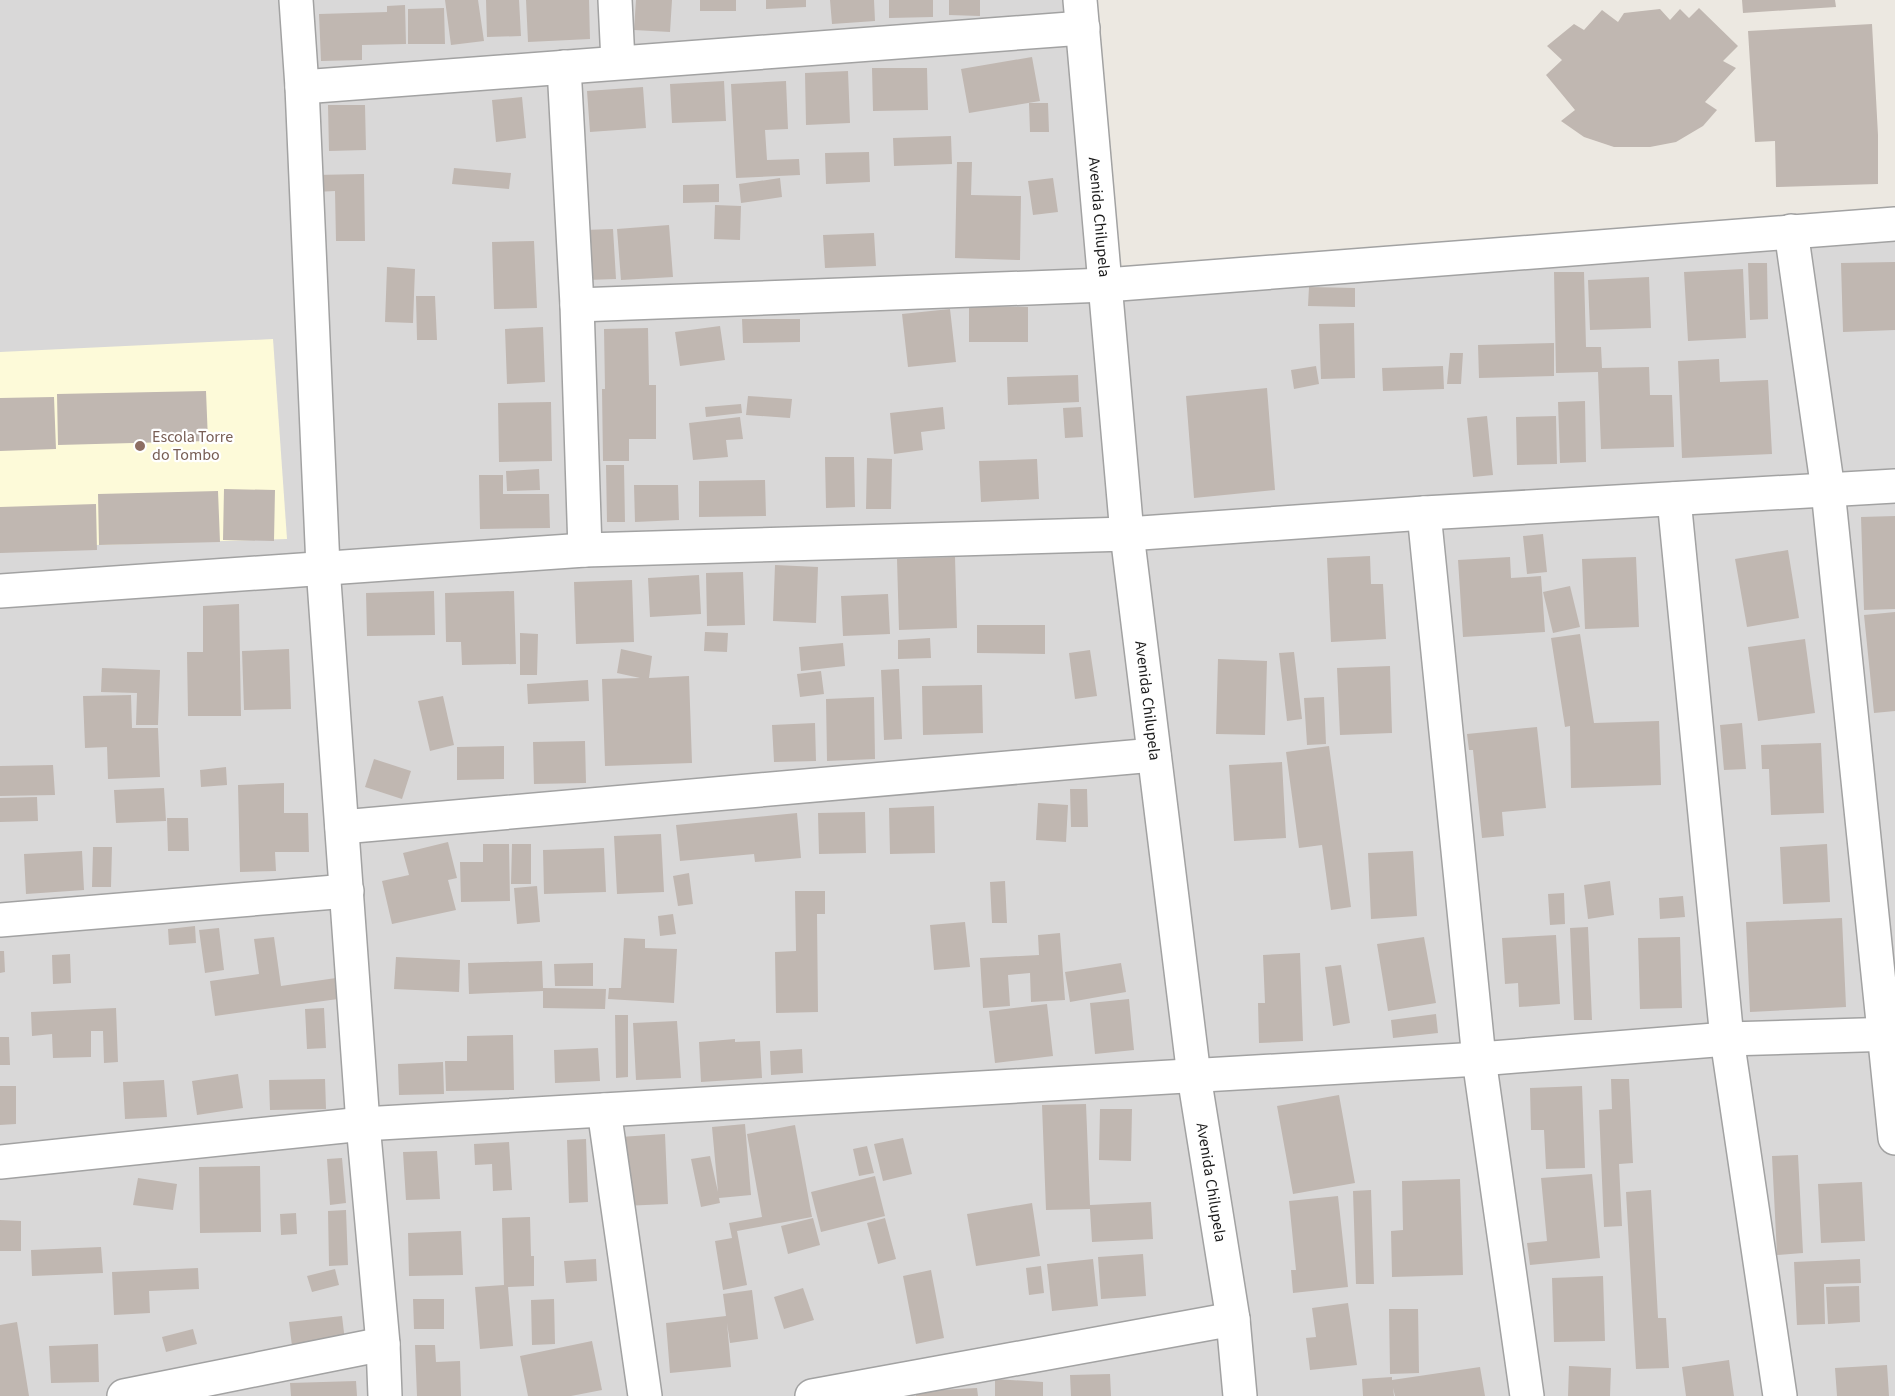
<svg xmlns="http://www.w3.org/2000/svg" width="1895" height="1396" font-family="'Source Sans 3',sans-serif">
<rect width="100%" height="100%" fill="#ece8e1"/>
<!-- residential -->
<path fill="#d9d8d8" d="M0,0H1080L1106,284L1895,224V1396H0Z"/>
<!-- education -->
<path fill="#fdfad9" d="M273,339L287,539L0,548V352Z"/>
<!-- building -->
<path fill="#c0b7b1" d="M445,0H478L484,41L451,45Z
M486,0H519L521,36L487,37Z
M526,0H589L590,39L528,42Z
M636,0H672L670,32L634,30Z
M700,0H736V11H700Z
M766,0H806V7L766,9Z
M830,0H874L875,21L832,24Z
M889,0H933V17L889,18Z
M949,0H980V16L949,15Z
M1742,0H1835L1836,7L1743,13Z
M405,5L406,44L362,45V60L321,61L319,14L387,12V6Z
M444,8L445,44H408V9Z
M1699,8L1738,46L1723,61L1736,68L1705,102L1717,110L1703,126L1676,142L1650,147H1614L1584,137L1561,121L1575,110L1546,75L1562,60L1547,46L1574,24L1584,30L1602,10L1618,22L1624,13L1660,9L1670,20L1680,9L1689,18Z
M1872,24L1878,135V184L1776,187L1775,141L1755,142L1748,31Z
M1032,57L1040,101L969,113L961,69Z
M872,68H927L928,110L873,111Z
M848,71L850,123L806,125L805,73Z
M724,81L726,121L672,123L670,84Z
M786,81L788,129L765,130L767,160L799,159L800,175L736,178L731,84Z
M643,87L646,128L590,132L587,91Z
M522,97L526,138L496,142L492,100Z
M1029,103H1048L1049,132H1030Z
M328,105H365L366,150L329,151Z
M951,136L952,164L894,166L893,138Z
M869,152L870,182L826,184L825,153Z
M957,162H972L971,195L1021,196L1020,260L955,258Z
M454,168L511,173L509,189L452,184Z
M364,174L365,241H336L335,191L315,192V175Z
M780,178L782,197L741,203L739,184Z
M1053,178L1058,212L1033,215L1028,181Z
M719,184V202L683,203V185Z
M715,205L741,206L740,240L714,239Z
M669,225L673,277L621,280L617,229Z
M613,229L616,279L586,280L584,230Z
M874,233L876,266L825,268L823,235Z
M534,241L537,308L494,309L492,242Z
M1895,262V330L1843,332L1841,263Z
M1748,263H1767L1768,319L1750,320Z
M387,267L415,269L413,323L385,322Z
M1743,269L1746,338L1688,341L1684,272Z
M1554,272H1584L1586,347H1601L1602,368L1649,367L1650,395H1672L1674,447L1601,449L1598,372L1556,373Z
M1649,277L1651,328L1590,330L1588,280Z
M1309,287L1355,288V307L1308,306Z
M416,296H435L437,340H417Z
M969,306L1028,307V342H969Z
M950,309L956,362L908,367L902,314Z
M742,319H800V342L743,343Z
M1354,323L1355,378L1321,379L1319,324Z
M720,326L725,360L680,366L675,332Z
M543,327L545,382L507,384L505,329Z
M648,328L649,385H656V439H629V461H603L602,389H605L604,329Z
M1554,343V376L1479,378L1478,345Z
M1450,353H1463L1461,384H1447Z
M1719,359L1720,382L1768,380L1772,454L1682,458L1678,361Z
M1316,366L1319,384L1294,389L1291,370Z
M1443,366L1444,389L1383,391L1382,368Z
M1078,375L1079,402L1008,405L1007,377Z
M1267,388L1275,490L1194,498L1186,396Z
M206,391L208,441L58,445L57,394Z
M748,396L792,399L790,418L746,415Z
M54,397L56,449L0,451V398Z
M1585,401L1586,462L1560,463L1558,402Z
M551,402L552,461L499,462L498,403Z
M741,404L742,413L706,417L705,407Z
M943,407L945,429L921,432L923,450L894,454L890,413Z
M1081,407L1083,437L1065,438L1063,408Z
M1487,416L1493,475L1473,477L1467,418Z
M1556,416L1557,464L1517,465L1516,417Z
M740,417L743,439L726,440L728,457L693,460L689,423Z
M825,457H854L855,507L826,508Z
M867,458L892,459L891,509H866Z
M1037,459L1039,499L981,502L979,461Z
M606,465H624L625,522H607Z
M539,469L540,490L507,491L506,471Z
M479,475H503V494H549L550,528L480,529Z
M765,480L766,516L699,517V481Z
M634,485H678L679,520L635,522Z
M224,489L275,490L274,541L223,540Z
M218,491L220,542L99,545L98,494Z
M96,504L97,550L0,553V507Z
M1895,516V609L1864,610L1861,517Z
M1543,534L1547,572L1527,574L1523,536Z
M1788,550L1799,618L1747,627L1735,559Z
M1370,556L1371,584H1383L1386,639L1331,642L1327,558Z
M955,557L957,628L899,630L897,559Z
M1510,557L1511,578L1541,576L1545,632L1463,637L1458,560Z
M1636,557L1639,627L1585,629L1582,559Z
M775,565L818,567L816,623L773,621Z
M743,572L745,625L707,626L706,573Z
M699,575L701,614L650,617L648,578Z
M632,580L634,642L576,644L574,582Z
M1570,586L1580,627L1553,633L1543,592Z
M434,591L435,635L367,636L366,593Z
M514,591L516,664L462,665L461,642H446L445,593Z
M888,594L890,634L843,636L841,596Z
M239,604L241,716H188L187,652H203V606Z
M1895,612V711L1874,713L1864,615Z
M977,625H1045V654L977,653Z
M705,632L728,633L727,652L704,651Z
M520,633L538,634L537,675H520Z
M1580,634L1594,723L1659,721L1661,785L1571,788L1570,726L1565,727L1551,638Z
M930,638L931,658L898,659V640Z
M1805,639L1815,713L1758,721L1748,647Z
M843,643L845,666L801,671L799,647Z
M289,649L291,709L244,710L242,651Z
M621,649L652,656L649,678L689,676L692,763L605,766L602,679L640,678L617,673Z
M1090,650L1097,696L1075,699L1069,653Z
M1294,652L1302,719L1287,721L1279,653Z
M1218,659L1267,661L1265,735L1216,734Z
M1390,666L1392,733L1340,735L1337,668Z
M102,668L160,670L158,725H136L137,693L101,692Z
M899,669L902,739L884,740L881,670Z
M821,671L824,694L800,697L797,674Z
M588,680L589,701L528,704L527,684Z
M982,685L983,733L923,735L922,686Z
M131,695L132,728H158L160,777L108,779L107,747L85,748L83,696Z
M443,696L454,745L430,751L418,701Z
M874,697L875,759L827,761L826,699Z
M1324,697L1326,744L1307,745L1304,698Z
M815,723L816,761L774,762L772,725Z
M1742,723L1746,769L1724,770L1720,725Z
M1537,727L1546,808L1502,812L1504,836L1482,838L1473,750H1469L1467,734Z
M585,741L586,783L534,784L533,742Z
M1821,743L1824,813L1771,815L1769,769H1762L1761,745Z
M504,746V779L457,780V747Z
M1329,746L1351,907L1331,910L1322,845L1299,848L1286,752Z
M374,759L411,771L402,799L365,787Z
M1282,762L1286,838L1234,841L1229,765Z
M53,765L55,795L0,796V766Z
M226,767L227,785L201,787L200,770Z
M284,783V813H308L309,852H275L276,871L240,872L238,785Z
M164,788L166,821L116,823L114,790Z
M1070,789H1087L1088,827H1071Z
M37,797L38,821L0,822V798Z
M1038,803L1068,805L1066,842L1036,840Z
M934,806L935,853L890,854L889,808Z
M865,812L866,853L819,854L818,813Z
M797,813L801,858L755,862L754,854L680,861L676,825Z
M167,818H188L189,851H168Z
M661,834L664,892L617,894L614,836Z
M448,842L457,878L448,880L456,910L392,924L382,881L409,875L403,853Z
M483,844H509L510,901L461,902L460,862H483Z
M512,844H531V884H511Z
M1827,844L1830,902L1783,904L1780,847Z
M93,847H112L111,887H92Z
M604,848L606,892L544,894L543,850Z
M82,851L84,890L26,894L24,854Z
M1413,851L1417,916L1371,919L1368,853Z
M689,873L693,904L678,906L673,876Z
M1005,881L1007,923H992L990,882Z
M1610,881L1614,915L1588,919L1584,885Z
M537,886L540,922L517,924L514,888Z
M795,891H825V914H817L818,1012L776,1013L775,952L796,951Z
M1564,893L1565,924L1550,925L1548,894Z
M1683,896L1685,917L1660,919L1659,898Z
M673,914L676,934L660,936L658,916Z
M1842,918L1846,1007L1750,1012L1746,922Z
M965,922L970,967L934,970L930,925Z
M195,926L196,943L169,945L168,929Z
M1588,927L1592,1020H1574L1570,928Z
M219,928L224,970L205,973L199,930Z
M1060,933L1065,1000L1031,1002L1030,973L1008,975L1010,1006L983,1008L980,958L1039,955L1038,935Z
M1556,935L1560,1004L1519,1007L1518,983L1505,984L1502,938Z
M274,937L281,986L336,978L338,999L215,1016L210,981L259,974L254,939Z
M1424,937L1436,1003L1388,1011L1377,944Z
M1680,937L1682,1008L1640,1009L1638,938Z
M624,938L645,939V948L677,949L674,1003L608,999L609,988H621Z
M0,951H4L5,972L0,973Z
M1300,953L1303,1041L1259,1043L1258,1003H1265L1263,955Z
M70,954L71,983L53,984L52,955Z
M396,957L460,960L459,992L394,989Z
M542,961L543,988L606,989L605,1009L543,1008V991L469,994L468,963Z
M593,963V986H555L554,964Z
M1121,963L1126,992L1070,1002L1065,972Z
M1341,965L1350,1023L1333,1026L1325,967Z
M1129,999L1134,1050L1095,1054L1090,1003Z
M1047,1004L1053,1056L995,1063L989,1011Z
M116,1008L118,1062L104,1063L103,1031H91V1057L53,1058L52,1034L32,1036L31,1012Z
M324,1008L326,1048L307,1049L305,1009Z
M1436,1014L1438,1033L1393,1038L1391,1020Z
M615,1015H628V1077L616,1078Z
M677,1021L681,1078L636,1080L633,1023Z
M513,1035L514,1090L446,1091L445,1061H467V1036Z
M0,1037H9L10,1065H0Z
M735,1039V1042L760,1041L762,1078L701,1082L699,1042Z
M598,1048L600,1081L555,1083L554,1050Z
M802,1049L803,1073L771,1075L770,1051Z
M443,1062L444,1094L399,1095L398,1064Z
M238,1074L243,1108L197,1115L192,1081Z
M325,1079L326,1109L270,1110L269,1080Z
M1611,1079H1629L1633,1163L1619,1164L1622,1226L1604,1227L1599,1110L1612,1109Z
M164,1080L167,1117L125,1119L123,1082Z
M0,1086H16V1124L0,1125Z
M1582,1086L1585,1168L1546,1169L1544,1130H1531L1530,1088Z
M1339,1095L1355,1183L1293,1194L1277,1106Z
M1086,1104L1090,1205L1151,1202L1153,1239L1092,1242L1090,1209L1046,1210L1042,1105Z
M1100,1109H1132L1131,1161L1099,1160Z
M745,1124L751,1195L719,1198L720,1203L701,1207L691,1159L710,1156L718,1192L712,1127Z
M795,1125L812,1217L737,1231L747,1285L723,1290L715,1241L732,1238L729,1223L762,1217L747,1134Z
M665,1134L668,1204L623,1206L620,1137Z
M903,1138L912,1174L883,1181L874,1144Z
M586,1139L588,1202L569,1203L567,1140Z
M509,1142L512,1190L493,1191L492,1164L475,1165L474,1144Z
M867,1146L874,1173L859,1176L853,1149Z
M437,1151L440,1199L406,1200L403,1152Z
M1798,1155L1803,1253L1777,1255L1772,1156Z
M342,1158L346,1203L330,1205L327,1159Z
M260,1166L261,1232L200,1233L199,1167Z
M1592,1174L1600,1258L1530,1265L1527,1243L1547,1241L1541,1178Z
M875,1176L885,1216L821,1232L811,1192Z
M138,1178L177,1184L173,1210L133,1205Z
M1460,1179L1463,1275L1392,1277L1391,1231L1403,1230L1402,1181Z
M1862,1182L1865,1241L1821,1243L1818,1184Z
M1371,1190L1374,1284H1356L1353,1191Z
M1651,1190L1658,1318H1666L1669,1368L1636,1369L1626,1192Z
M1338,1196L1348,1287L1293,1293L1291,1270H1296L1289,1201Z
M1032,1203L1040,1256L976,1266L967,1214Z
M346,1210L348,1265L329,1266L328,1211Z
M296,1213L297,1234L281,1235L280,1214Z
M530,1217L531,1256H534V1286L508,1287L513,1346L480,1349L475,1287L504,1285L502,1218Z
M813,1218L820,1245L788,1254L781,1226Z
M885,1218L896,1259L878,1264L867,1223Z
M0,1220L21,1221V1251H0Z
M461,1231L463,1275L409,1276L408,1233Z
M101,1247L103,1273L32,1276L31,1250Z
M1143,1254L1146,1296L1101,1299L1098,1257Z
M596,1259L597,1281L566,1283L564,1261Z
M1093,1259L1098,1306L1052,1311L1047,1264Z
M1860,1259L1861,1283L1824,1284L1825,1324L1797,1325L1794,1262Z
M1041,1266L1044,1293L1029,1295L1026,1268Z
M198,1268L199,1289L149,1291L150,1313L114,1315L112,1272Z
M335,1269L339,1285L312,1292L307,1276Z
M931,1270L944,1338L916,1344L903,1276Z
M1603,1276L1605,1341L1554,1342L1552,1278Z
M1859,1286L1860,1322L1828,1324L1826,1287Z
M803,1288L814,1320L784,1329L774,1297Z
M752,1290L758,1339L730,1343L727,1323L731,1367L670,1373L666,1323L726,1316L723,1294Z
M413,1299H444V1329H414Z
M554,1299L555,1344L532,1345L531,1300Z
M1348,1303L1357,1365L1310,1370L1306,1338L1316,1337L1312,1308Z
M1389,1309H1418L1419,1373L1390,1374Z
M342,1316L345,1341L292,1346L289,1322Z
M17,1322L29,1396H0V1325Z
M193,1329L197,1344L166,1352L162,1337Z
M592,1341L602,1390L571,1396H528L520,1356Z
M98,1344L99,1382L51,1383L49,1346Z
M415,1345H435L436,1362L460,1361L461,1396H417Z
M1729,1360L1734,1396H1686L1682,1367Z
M1887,1365L1889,1396H1837L1835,1368Z
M1569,1366L1611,1368L1610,1396H1568Z
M1480,1367L1485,1396H1395L1393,1388L1394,1396H1363L1362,1379L1392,1377V1380Z
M1110,1374L1111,1396H1071L1070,1375Z
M995,1379L1043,1382V1396H995Z
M356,1381L357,1396H291L290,1383Z
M977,1388L978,1396H916V1391Z"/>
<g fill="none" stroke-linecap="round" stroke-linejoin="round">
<!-- minor casing -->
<g stroke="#a2a2a2" stroke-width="36">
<g id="minor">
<path d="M296,0L302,87L323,567L363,1124L383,1344L385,1396"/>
<path d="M615,0L618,62"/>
<path id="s1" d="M1080,0L1127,534L1194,1076L1233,1319L1240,1396"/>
<path d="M564,67L577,305L585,550"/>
<path d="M302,87L1083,28"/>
<path d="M1791,231L1828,490L1895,1138"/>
<path d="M577,305L1106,285L1895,224"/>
<path d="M1674,499L1727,1039L1780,1396"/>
<path d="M1424,513L1479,1059L1527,1396"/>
<path d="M0,591L585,550L1127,534L1424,513L1895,486"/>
<path d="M342,827L1154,755"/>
<path d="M0,920L347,891"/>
<path d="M604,1110L645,1396"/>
<path d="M0,1162L363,1124L1479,1059L1727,1039L1895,1034"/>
<path d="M124,1396L383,1344"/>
<path d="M812,1396L1233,1319"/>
</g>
</g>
<!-- minor -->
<use href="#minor" stroke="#fff" stroke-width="33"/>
</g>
<!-- markers -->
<circle fill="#8d6e63" stroke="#fff" stroke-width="2" cx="140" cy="446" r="6"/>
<g text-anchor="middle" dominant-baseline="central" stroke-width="4.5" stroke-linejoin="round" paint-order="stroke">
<!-- street labels -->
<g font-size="16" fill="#1b1b1b" stroke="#fff">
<text stroke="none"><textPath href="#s1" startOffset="218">Avenida Chilupela</textPath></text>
<text stroke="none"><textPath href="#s1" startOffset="704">Avenida Chilupela</textPath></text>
<text stroke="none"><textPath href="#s1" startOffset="1190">Avenida Chilupela</textPath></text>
</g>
<!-- education labels -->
<g font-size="16" fill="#785e54" stroke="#fff" text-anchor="start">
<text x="152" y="437">Escola Torre<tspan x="152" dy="18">do Tombo</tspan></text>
</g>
</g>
</svg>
